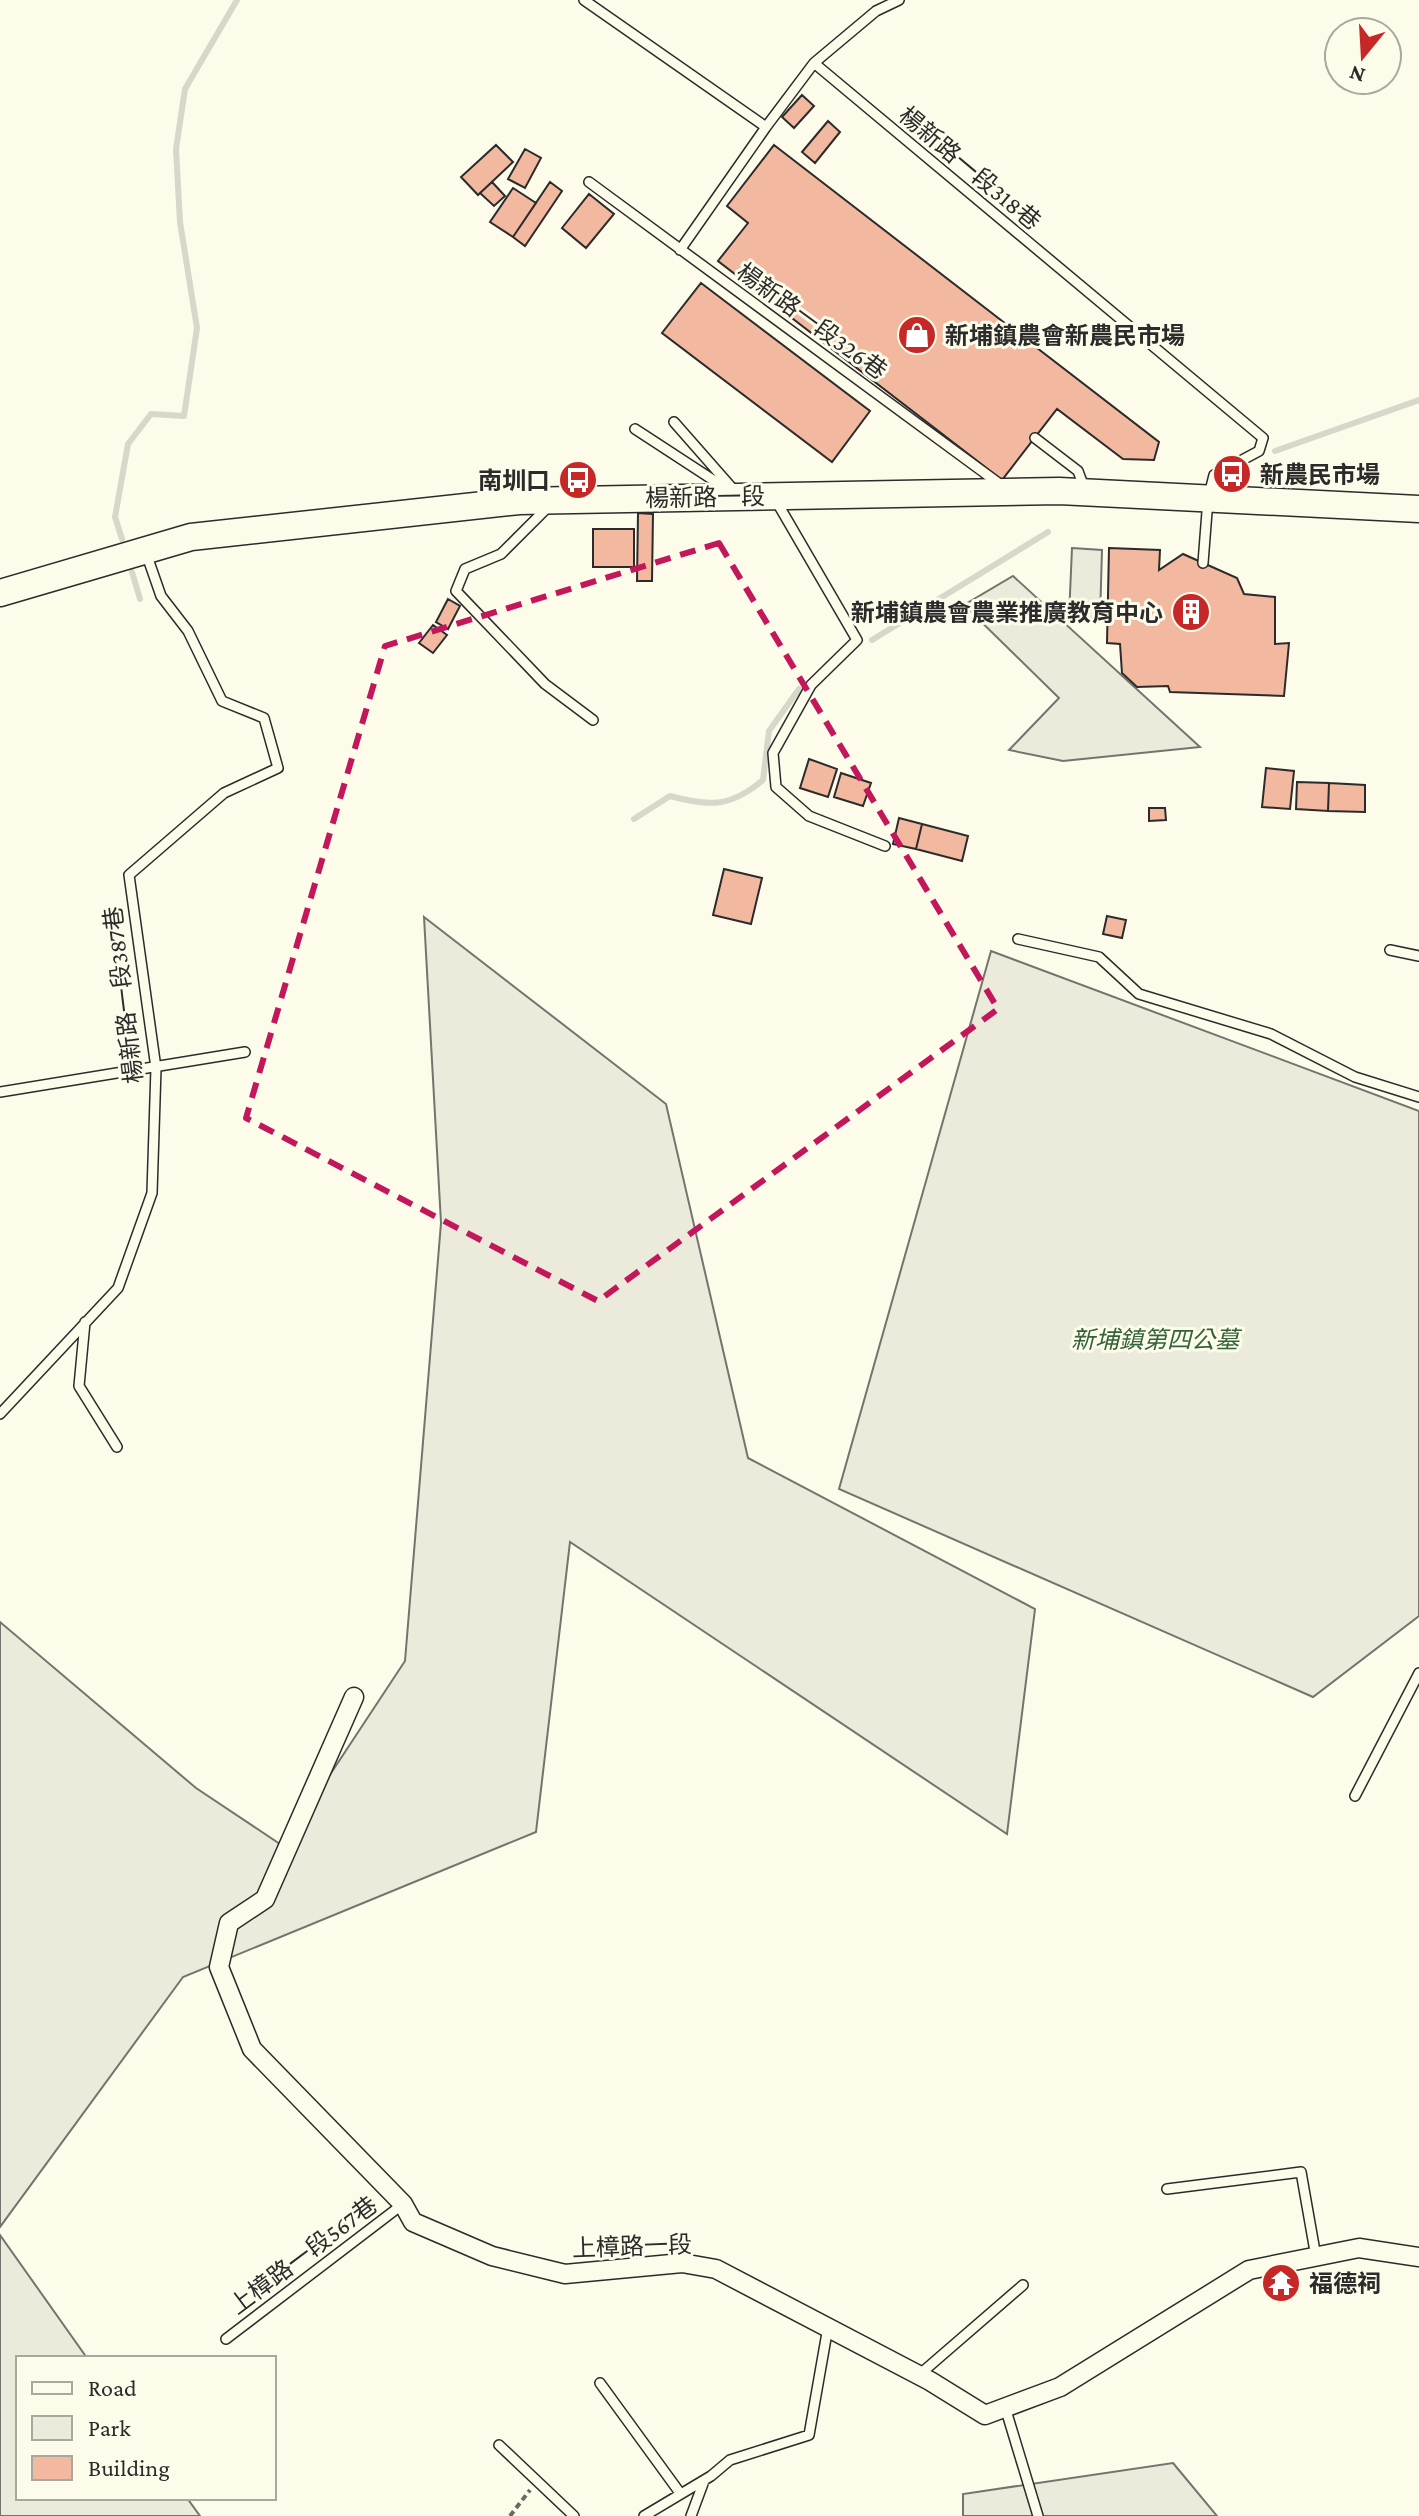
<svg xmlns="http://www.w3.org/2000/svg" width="1419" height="2516" font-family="'Crimson Pro','Noto Sans TC',serif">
<rect width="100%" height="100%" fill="#fdfbea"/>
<!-- green -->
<path fill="#ecebdb" stroke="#74746e" stroke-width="2" d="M424,917L666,1104L748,1458L1035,1609L1007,1834L570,1542L536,1832L183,1977L0,2227V1622L196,1788L283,1846L405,1661L441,1223Z
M991,951L1419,1111V1616L1313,1697L839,1489Z
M0,2235L87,2358H18V2498H187L200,2516H0Z
M1173,2463L1217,2516H963V2494Z"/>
<!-- parking -->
<path fill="#eceadb" stroke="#74746e" stroke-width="2" d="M1072,548L1102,550L1100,619L1069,617Z
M1013,576L1200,747L1063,761L1009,750L1059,698L964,605Z"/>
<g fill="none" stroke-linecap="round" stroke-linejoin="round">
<!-- stream -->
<path stroke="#d8d7c9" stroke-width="6" d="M1275,451L1419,400
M122,539L115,517L128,444L151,414L184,416L197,328L180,222L176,149L185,89L237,0
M132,572L140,599
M872,640L1048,532
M634,819L670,796C710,807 731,807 763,780L769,731L799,689"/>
</g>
<!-- building -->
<path fill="#f2b8a0" stroke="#2b2b2b" stroke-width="2" d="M802,95L814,106L794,128L782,117Z
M828,121L840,132L815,163L802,152Z
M496,145L513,162L478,195L461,177Z
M774,145L1159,442L1154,460L1123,459L1057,409L1002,480L718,261L748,223L727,206Z
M525,149L541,158L525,188L508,179Z
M492,182L505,196L494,206L480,193Z
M550,182L562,191L525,246L513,237Z
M513,188L536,203L513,237L490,222Z
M589,194L614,214L586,248L562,228Z
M701,283L870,411L832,462L662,333Z
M638,513L653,514L652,581H637Z
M593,529H634V567H593Z
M1109,548L1160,550L1159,570L1183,554L1237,578L1244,594L1275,597V644L1289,643L1284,696L1170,692L1168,686L1137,687L1122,673L1120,644L1107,643Z
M448,599L460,606L448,629L436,622Z
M433,625L447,635L433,653L419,643Z
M809,759L837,769L828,797L800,788Z
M1266,768L1294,771L1290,809L1262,807Z
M841,773L871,783L863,806L834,797Z
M1297,782L1329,783L1328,811L1296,809Z
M1329,783L1365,785V812L1328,811Z
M1149,808H1165L1166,820L1149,821Z
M899,818L922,824L916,849L893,844Z
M922,824L968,836L962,861L916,849Z
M724,869L762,878L751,924L713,915Z
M1107,916L1126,920L1122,938L1103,934Z
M1271,2273L1294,2279L1291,2292L1268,2287Z"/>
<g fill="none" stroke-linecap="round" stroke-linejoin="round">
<!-- service casing -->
<g stroke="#2b2b2b" stroke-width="12">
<path id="service" d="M584,0L766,127L814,63L1263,438L1259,451L1214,475L1208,499L1203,563
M814,63L876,11L899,0
M589,182L1001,485
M680,250L766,127
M674,422L732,488
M635,429L730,491
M1035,438L1078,471L1085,490
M775,499L857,640L811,685L773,753L776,787L809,816L885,846
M550,505L501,554L465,569L456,591L545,684L593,720
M1018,939L1099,957L1139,994L1271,1034L1355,1077L1419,1097
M1390,950L1419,956
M0,1092L245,1052
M85,1322L79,1386L117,1447
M0,1414L118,1288L152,1193L156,1068L129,875L224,793L278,768L264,718L222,701L188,631L161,596L146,553
M1355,1796L1419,1673
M1167,2189L1301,2172L1316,2257
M226,2339L403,2204
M919,2375L1023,2285
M600,2383L680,2493
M1005,2407L1038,2516
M499,2445L574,2516
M644,2516L711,2476L730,2460L809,2435L828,2327
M691,2516L704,2481"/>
</g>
<!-- minor casing -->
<g stroke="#2b2b2b" stroke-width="21">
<path id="minor" d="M354,1697L265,1899L229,1923L219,1967L252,2049L403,2204L413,2222L492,2256L565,2274L682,2263L716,2269L930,2381L985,2415L1060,2387L1249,2270L1359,2248L1419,2257"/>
</g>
<!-- secondary casing -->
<g stroke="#2b2b2b" stroke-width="29">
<path id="secondary" d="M0,593L191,537L519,501L1059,491L1419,509"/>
</g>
<!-- path -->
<path stroke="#6a6964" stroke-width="4" stroke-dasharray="6 4" stroke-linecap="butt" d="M510,2516L530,2490"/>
<!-- service -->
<use href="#service" stroke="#fdfbea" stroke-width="9"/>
<!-- minor -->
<use href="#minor" stroke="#fdfbea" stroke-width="18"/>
<!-- secondary -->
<use href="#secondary" stroke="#fdfbea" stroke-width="26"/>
</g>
<!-- marked area -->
<path fill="none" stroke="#c2185b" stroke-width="6" stroke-dasharray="16 10" stroke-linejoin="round" d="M719,543L998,1009L598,1301L246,1118L385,646Z"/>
<!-- icons -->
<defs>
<g id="shop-disc" transform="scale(2)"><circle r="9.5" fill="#c62828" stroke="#fdfbea"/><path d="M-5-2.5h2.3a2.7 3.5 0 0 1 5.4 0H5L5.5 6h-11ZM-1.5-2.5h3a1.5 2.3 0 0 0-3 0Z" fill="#fff"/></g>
<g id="bus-disc" transform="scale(2)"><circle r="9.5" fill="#c62828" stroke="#fdfbea"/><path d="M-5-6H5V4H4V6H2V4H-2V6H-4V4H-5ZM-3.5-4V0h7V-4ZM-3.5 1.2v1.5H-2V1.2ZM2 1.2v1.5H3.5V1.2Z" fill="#fff"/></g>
<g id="building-disc" transform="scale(2)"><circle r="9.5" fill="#c62828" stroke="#fdfbea"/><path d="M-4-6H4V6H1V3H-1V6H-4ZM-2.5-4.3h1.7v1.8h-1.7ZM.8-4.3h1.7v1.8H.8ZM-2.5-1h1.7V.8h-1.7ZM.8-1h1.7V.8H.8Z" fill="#fff"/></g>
<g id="temple-disc" transform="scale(2)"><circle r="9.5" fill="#c62828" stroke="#fdfbea"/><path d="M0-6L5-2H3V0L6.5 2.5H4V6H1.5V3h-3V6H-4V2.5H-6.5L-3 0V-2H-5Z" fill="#fff"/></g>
</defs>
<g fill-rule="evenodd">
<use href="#shop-disc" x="917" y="335"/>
<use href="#bus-disc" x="1232" y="474"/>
<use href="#bus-disc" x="578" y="480"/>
<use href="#building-disc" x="1191" y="612"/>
<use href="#temple-disc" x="1281" y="2283"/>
</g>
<g text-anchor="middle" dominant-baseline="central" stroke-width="6" stroke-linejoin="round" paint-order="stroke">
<!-- street labels -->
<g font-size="24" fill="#2b2b2b" stroke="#fdfbea">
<text transform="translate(970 168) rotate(40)">楊新路一段318巷</text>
<text transform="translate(812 321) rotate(36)">楊新路一段326巷</text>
<text transform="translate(705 497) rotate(-1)">楊新路一段</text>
<text transform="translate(123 995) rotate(-97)">楊新路一段387巷</text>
<text transform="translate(632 2246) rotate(-2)">上樟路一段</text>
<text transform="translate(303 2255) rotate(-37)">上樟路一段567巷</text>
</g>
<!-- poi labels -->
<g font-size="24" font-weight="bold" fill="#2b2b2b" stroke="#fdfbea" text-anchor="start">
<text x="945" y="335">新埔鎮農會新農民市場</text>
<text x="1260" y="474">新農民市場</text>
<text x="550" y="480" text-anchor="end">南圳口</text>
<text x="1163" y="612" text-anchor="end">新埔鎮農會農業推廣教育中心</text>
<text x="1309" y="2283">福德祠</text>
</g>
<!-- park labels -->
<g font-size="24" font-style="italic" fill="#34623c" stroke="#fdfbea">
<text x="1155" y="1339">新埔鎮第四公墓</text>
</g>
</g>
<!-- legend -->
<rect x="16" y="2356" width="260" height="144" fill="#fdfbea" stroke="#a9a89e" stroke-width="2"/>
<rect x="32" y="2382" width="40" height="12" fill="#fdfbea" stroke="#a9a89e" stroke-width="2"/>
<text x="88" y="2396" font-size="24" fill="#2b2b2b">Road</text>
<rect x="32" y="2416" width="40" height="24" fill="#ecebdb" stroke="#a9a89e" stroke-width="2"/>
<text x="88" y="2436" font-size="24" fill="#2b2b2b">Park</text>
<rect x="32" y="2456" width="40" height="24" fill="#f2b8a0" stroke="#a9a89e" stroke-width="2"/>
<text x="88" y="2476" font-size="24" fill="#2b2b2b">Building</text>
<!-- north arrow -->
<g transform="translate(1363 56) rotate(198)"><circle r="38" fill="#fdfbea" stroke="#a9a89e" stroke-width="2"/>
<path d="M0-6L14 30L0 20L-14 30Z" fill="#c62828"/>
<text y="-12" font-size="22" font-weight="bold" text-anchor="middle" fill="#2b2b2b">N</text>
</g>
</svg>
